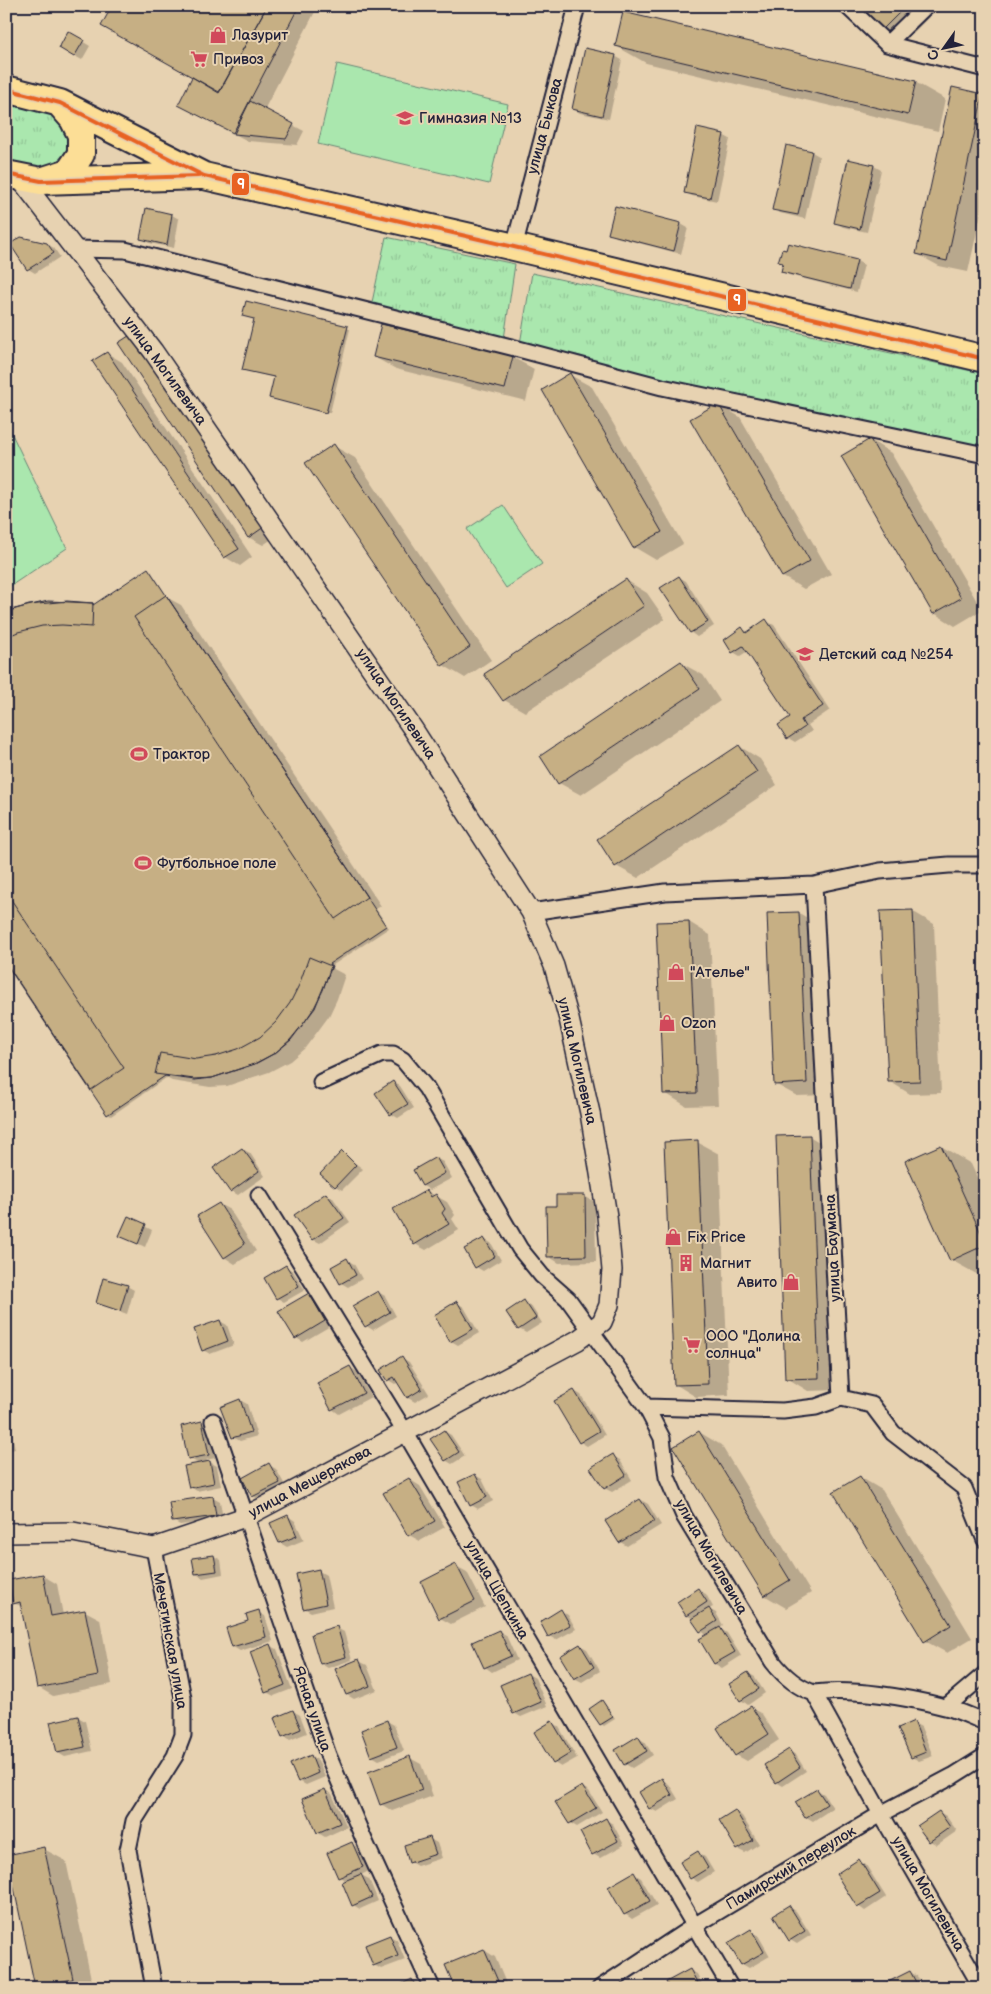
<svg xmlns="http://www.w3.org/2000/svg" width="991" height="1994" font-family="'Balsamiq Sans',sans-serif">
<defs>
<pattern id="grass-tufts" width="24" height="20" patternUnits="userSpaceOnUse" patternTransform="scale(1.25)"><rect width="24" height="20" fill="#aae7ae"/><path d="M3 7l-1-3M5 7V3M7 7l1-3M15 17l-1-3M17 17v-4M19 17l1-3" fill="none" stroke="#92c697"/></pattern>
</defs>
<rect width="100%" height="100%" fill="#e7d2b1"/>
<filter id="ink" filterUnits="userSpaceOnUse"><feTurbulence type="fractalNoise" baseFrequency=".02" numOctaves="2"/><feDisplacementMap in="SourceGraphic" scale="10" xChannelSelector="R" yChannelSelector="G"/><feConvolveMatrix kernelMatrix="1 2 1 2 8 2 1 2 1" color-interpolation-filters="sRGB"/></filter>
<g filter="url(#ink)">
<!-- grass -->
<path fill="url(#grass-tufts)" stroke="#668474" d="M6,103L55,114L64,127L70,141C58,174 35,168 6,161Z
M386,237L515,264L504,339L371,307Z
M532,273L985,374V450L743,400L520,344Z"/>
<!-- pitch -->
<path fill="#aae7ae" stroke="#668474" d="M337,64L508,104L489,184L318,144Z
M6,422L67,548L6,589Z
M503,505L542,564L506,588L467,529Z"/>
<!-- shadow -->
<path fill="#0003" d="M113,6H318L264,110L304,131L297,145L248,141L194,113L221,92L102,26Z
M863,6H940L904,42L883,29Z
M69,33L90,46L82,60L60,48Z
M616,46L915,82L945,99L938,131L646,63Z
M615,56L622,60L609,119L580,113L573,109Z
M983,95L985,96V196L968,272L939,266L917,254Z
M723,135L730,139L717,201L692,196L685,192Z
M812,152L819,156L805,219L780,213L773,209Z
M874,166L881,170L867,232L843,227L836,223Z
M147,210L172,215L179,219L174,248L149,243L142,239Z
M681,224L688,228L681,254L616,237L609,233Z
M47,244L54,248L60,257L35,273L28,269Z
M789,244L857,261L864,265L857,292L789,275L782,271Z
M243,316L350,329L330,413L270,398L275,378L247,371L256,320Z
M120,344L278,535L263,545L248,537Z
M107,353L122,362L252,557L240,566L225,557Z
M374,357H512L534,369L526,401L396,369Z
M570,375L592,387L683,544L656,560L634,547Z
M718,404L740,417L831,574L804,589L783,577Z
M870,440L891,453L982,610L955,626L934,613Z
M334,446L355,458L491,660L465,678L443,665Z
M148,570L151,571L168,598L181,605L381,906L376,909L389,928L330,967L345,975L337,999L329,1016L318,1031L305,1048L290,1061L269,1072L227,1086L210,1087L172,1081L166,1078L111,1116L108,1114L92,604L95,606Z
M679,577L686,581L714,626L697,637L690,632Z
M626,580L647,593L665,619L525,712L504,700Z
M766,621L774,625L830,710L808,725L812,731L795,742L788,738L792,717L748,651L740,656L733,652L742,629L749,632Z
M681,663L703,675L720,701L581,795L559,783Z
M739,746L760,759L777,785L638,878L616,866Z
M912,911L934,924L941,1093L910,1094L889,1081Z
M799,913L821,926L828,1095L797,1096L775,1084L768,914Z
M689,922L710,935L718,1105L686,1106L665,1093Z
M393,1082L400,1086L414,1108L398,1118L391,1114L377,1093Z
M809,1136L831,1149L841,1390L808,1391L787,1378Z
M697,1142L719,1154L729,1395L696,1397L675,1384Z
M941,1146L971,1164L985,1195V1276L982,1277L951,1260Z
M242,1149L250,1153L265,1176L238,1195L231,1191Z
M342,1153L363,1169L342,1190L335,1186Z
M436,1158L443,1162L452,1178L430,1190L423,1186L415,1170Z
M427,1191L447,1202L455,1215L452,1219L459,1230L426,1250L415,1244Z
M326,1194L333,1198L350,1222L320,1243L312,1239Z
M584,1196L595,1202L596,1262L559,1263L548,1256L557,1207Z
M219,1204L230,1210L256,1251L235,1264L224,1257Z
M128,1218L152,1230L145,1247L128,1239Z
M484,1239L491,1243L501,1260L483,1271L476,1267Z
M347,1260L354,1264L362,1279L348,1287L341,1283Z
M286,1267L293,1271L305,1290L284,1302L277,1298L266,1278Z
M127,1286L134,1290L127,1314L97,1303Z
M378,1292L385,1296L396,1316L373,1330L366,1326Z
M309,1294L316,1298L332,1325L303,1342L296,1338Z
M524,1302L531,1306L542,1323L526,1333L519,1329Z
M457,1303L464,1307L479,1333L458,1345L451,1341Z
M220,1321L227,1325L234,1345L210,1354L203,1350Z
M402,1358L409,1362L429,1394L415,1402L408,1398L399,1382L395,1384L388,1380Z
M350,1367L357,1372L371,1397L339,1414L332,1409L319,1384Z
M574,1391L581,1395L605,1435L587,1446L580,1442Z
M240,1400L247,1404L257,1436L240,1441L233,1437Z
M202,1423L209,1427L215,1458L206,1460L217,1466L221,1486L197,1491L190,1487L199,1464L189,1458Z
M6,1425L11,1428L15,1449L6,1451Z
M444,1431L451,1435L465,1456L452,1464L445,1460Z
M699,1432L721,1445L811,1593L786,1608L764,1595Z
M613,1456L620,1460L632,1480L612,1492L604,1488Z
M269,1465L276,1469L286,1487L260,1500L253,1496Z
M475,1475L482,1479L493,1501L478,1509L471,1505Z
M860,1477L882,1490L972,1638L947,1653L925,1641Z
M409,1479L420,1486L445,1527L420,1541L409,1535Z
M213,1497L220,1501L223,1519L180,1525L173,1521Z
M641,1500L648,1504L661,1525L627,1546L620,1542Z
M288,1516L295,1521L304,1540L287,1547L280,1543L272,1523Z
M214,1556L221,1560L223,1574L203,1578L196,1574Z
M456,1566L467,1572L485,1607L451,1624L440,1618Z
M319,1571L326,1575L333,1607L311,1612L304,1608Z
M42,1575L57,1584L63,1615L85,1611L100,1619L112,1684L53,1696L38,1687L23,1607L14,1603Z
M698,1590L706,1594L713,1607L709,1609L716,1613L723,1625L719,1628L727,1633L741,1656L722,1668L715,1664L701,1640L708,1636L701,1631L694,1619L686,1615Z
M561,1611L568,1615L576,1629L556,1640L549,1636Z
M258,1612L265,1616L273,1641L240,1651L233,1647Z
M337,1628L344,1632L352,1660L328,1668L321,1664Z
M499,1631L506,1635L517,1660L492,1672L485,1667L474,1642Z
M270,1645L277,1649L292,1689L274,1696L266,1692Z
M580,1645L587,1649L600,1671L582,1682L574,1678Z
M359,1661L367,1665L377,1690L354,1699L347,1695L337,1669Z
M748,1673L755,1677L765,1693L748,1705L741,1700L730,1685Z
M528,1674L535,1678L547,1706L521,1717L514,1713Z
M602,1702L605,1704L615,1719L604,1726L601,1724Z
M751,1708L762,1714L779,1740L747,1761L736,1755Z
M293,1711L300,1715L307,1733L290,1740L283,1736Z
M78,1717L85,1721L92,1751L65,1757L58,1753Z
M387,1721L394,1725L404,1751L379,1760L372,1756Z
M552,1723L559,1727L577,1758L561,1767L554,1763Z
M914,1723L921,1727L933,1756L919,1761L912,1757Z
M638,1738L645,1742L653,1755L632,1768L625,1764Z
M789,1751L796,1755L806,1771L783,1786L776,1782Z
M310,1756L318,1760L325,1777L306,1785L299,1781Z
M410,1758L421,1764L433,1796L392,1811L381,1804Z
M662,1780L669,1784L678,1799L657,1812L649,1808Z
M582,1787L589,1791L602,1812L577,1827L570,1823Z
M325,1790L332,1794L347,1827L325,1837L318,1833L303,1799Z
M817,1790L824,1794L833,1808L813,1821L806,1817Z
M735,1811L742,1816L759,1844L745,1853L737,1849Z
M939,1812L946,1816L957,1831L937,1845L930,1841Z
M606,1820L613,1824L624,1845L600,1858L593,1854Z
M430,1839L437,1843L442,1858L417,1866L410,1862Z
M352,1844L359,1848L369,1871L361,1875L369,1879L378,1901L360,1909L353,1905L347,1881L339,1877Z
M44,1849L66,1861L93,1988H37L8,1856Z
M698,1853L705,1857L714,1872L698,1882L691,1878Z
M859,1861L866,1865L886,1897L865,1911L858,1906Z
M634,1874L641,1878L657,1905L632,1919L625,1914L610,1888Z
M789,1907L796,1911L811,1935L797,1944L790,1940Z
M751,1931L758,1935L770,1956L749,1968L742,1964Z
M390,1936L397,1940L405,1960L381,1969L374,1965Z
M484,1950L495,1957L508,1988H456Z
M690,1970L697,1974L704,1988H671Z
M910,1972L917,1976L923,1988H878Z
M412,1981L419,1985L421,1988H397Z"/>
<!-- building -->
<path fill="#c6af84" stroke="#22223b" d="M112,6H267L219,92L101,26Z
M267,6H299L233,133L178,105L192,77L219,93Z
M861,6H906L882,30L860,8Z
M623,12L916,81L908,115L615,46Z
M68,31L84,40L74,57L59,48Z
M585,48L616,55L602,116L572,109Z
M952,87L983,94L947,261L916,254Z
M250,101L294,124L286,139L234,134Z
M697,128L724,134L710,198L684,193Z
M786,145L812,151L798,215L772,210Z
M848,159L874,165L860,229L834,223Z
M615,206L681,223L674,251L608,234Z
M146,208L172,214L167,245L140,239Z
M21,237L47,243L54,253L27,270L10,244Z
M788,243L857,260L850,289L781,272L783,263L778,262L782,249L786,250Z
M246,301L348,326L326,413L269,398L274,377L242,370L254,319L242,316Z
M381,324L513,356L505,389L373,357Z
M135,332L264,527L248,538L118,343Z
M107,352L239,549L224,558L92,361Z
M570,373L662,532L633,548L542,390Z
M718,403L810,561L782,577L690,419Z
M870,439L961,598L933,614L841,456Z
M334,444L470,647L442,666L305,463Z
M148,568L386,926L329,964L332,966L315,1008L291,1040L275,1053L255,1064L212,1078L195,1080L165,1076L107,1115L6,964V611L48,601L93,603V605Z
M679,576L708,622L690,633L660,588Z
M626,579L644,606L503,701L484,674Z
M166,595L367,897L335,919L134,617Z
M67,601L93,603L92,627L62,625L42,626L18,632L6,637V612L29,605Z
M766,619L823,706L801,720L805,727L787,739L778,725L790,717L743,646L732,653L724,640L742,627L746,633Z
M681,661L700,689L558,784L540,756Z
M739,745L757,772L615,867L597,839Z
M6,892L124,1068L91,1090L6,963Z
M913,910L920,1081L888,1082L880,911Z
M799,912L807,1083L774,1085L767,913Z
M689,921L697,1093L663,1094L656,922Z
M309,957L331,966L323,990L314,1008L304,1023L290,1040L275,1053L254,1064L212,1078L194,1079L155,1074L160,1053L196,1059L216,1056L238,1049L260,1037L276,1022L290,1003L299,985Z
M393,1081L408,1104L390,1115L375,1093Z
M810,1135L819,1378L785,1379L776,1136Z
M698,1140L708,1384L674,1385L664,1142Z
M941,1145L985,1242V1245L950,1261L905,1161Z
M242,1148L259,1171L230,1192L213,1168Z
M342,1151L356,1165L335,1187L320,1174Z
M436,1157L445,1173L422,1186L413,1170Z
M427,1190L431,1197L436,1194L445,1209L442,1213L449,1224L414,1245L393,1209Z
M326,1193L344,1218L312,1240L294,1215Z
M556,1195H585L586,1256L547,1257L546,1206H556Z
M219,1203L245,1244L224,1258L197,1216Z
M128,1216L146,1224L138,1244L119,1236Z
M484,1238L495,1256L475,1268L464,1249Z
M347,1258L356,1275L340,1284L331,1267Z
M286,1265L299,1286L276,1299L264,1278Z
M103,1278L128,1285L120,1311L96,1303Z
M378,1291L390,1312L365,1327L352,1306Z
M309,1293L325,1321L295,1339L278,1311Z
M524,1300L536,1318L518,1330L506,1312Z
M457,1301L473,1329L450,1342L434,1315Z
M220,1320L228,1341L202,1351L194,1329Z
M402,1356L422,1389L407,1398L394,1377L387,1381L380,1370Z
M350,1366L364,1393L331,1410L317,1383Z
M574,1390L599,1431L579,1443L554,1401Z
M240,1399L251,1432L232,1438L220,1407Z
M202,1421L209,1455L188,1459L181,1426Z
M444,1430L459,1452L445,1461L430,1439Z
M699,1431L790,1580L764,1596L673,1447Z
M613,1454L626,1475L604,1489L590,1468Z
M210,1461L214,1483L189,1488L184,1466Z
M269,1463L280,1483L252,1497L242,1478Z
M475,1474L487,1497L470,1506L458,1482Z
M860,1476L951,1625L924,1642L833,1492Z
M409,1478L435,1521L408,1536L383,1493Z
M213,1496L216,1516L172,1522L169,1502Z
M640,1499L655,1521L619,1543L605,1521Z
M288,1515L297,1536L279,1543L270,1523Z
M214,1555L217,1571L195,1574L192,1558Z
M456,1564L475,1601L439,1619L421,1582Z
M319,1569L326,1604L303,1609L296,1574Z
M43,1574L51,1616L85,1610L98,1676L37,1688L20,1602L13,1604L9,1580Z
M698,1588L707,1602L686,1616L677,1602Z
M709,1608L717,1621L700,1632L691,1619Z
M561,1609L570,1625L548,1637L540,1622Z
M259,1610L266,1637L232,1647L226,1628L248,1621L246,1614Z
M337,1626L346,1657L320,1664L311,1634Z
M720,1627L735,1652L714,1664L699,1639Z
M499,1630L511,1656L484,1668L472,1642Z
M270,1644L285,1685L265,1693L250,1652Z
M580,1644L594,1667L574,1679L560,1656Z
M359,1659L370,1686L346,1695L335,1669Z
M748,1672L759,1689L740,1701L729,1684Z
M528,1673L541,1702L513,1714L500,1685Z
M602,1700L613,1717L600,1725L589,1709Z
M751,1706L769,1734L735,1756L717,1728Z
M293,1710L301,1729L282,1737L274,1718Z
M78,1716L85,1747L57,1753L50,1722Z
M387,1720L397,1747L371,1757L361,1730Z
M552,1721L571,1753L553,1764L534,1732Z
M914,1721L926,1752L911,1758L898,1728Z
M638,1736L647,1751L624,1765L615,1750Z
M789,1749L800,1767L776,1783L764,1765Z
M311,1755L318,1773L298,1782L290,1764Z
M410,1756L422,1790L380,1805L368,1772Z
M662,1778L672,1795L649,1809L639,1792Z
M582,1786L596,1808L569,1824L555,1802Z
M325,1789L340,1823L317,1833L302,1799Z
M817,1789L827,1804L805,1818L795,1802Z
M735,1810L753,1840L737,1850L719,1820Z
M939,1811L950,1827L929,1842L917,1826Z
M606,1818L618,1841L592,1855L580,1832Z
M430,1837L436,1854L409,1863L404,1845Z
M352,1842L363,1867L338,1878L327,1853Z
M44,1847L73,1979L35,1987L7,1855Z
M698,1851L708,1868L690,1879L680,1862Z
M859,1859L880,1893L857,1907L836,1874Z
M634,1872L650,1901L624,1915L608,1887Z
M361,1874L372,1897L352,1906L342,1882Z
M789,1905L805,1931L789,1941L773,1915Z
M751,1929L764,1952L741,1965L728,1943Z
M390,1935L398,1956L373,1966L365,1945Z
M484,1949L501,1988H455L445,1965Z
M690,1969L699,1986L696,1988H669L666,1982Z
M910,1971L919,1988H876Z
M412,1979L416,1988H394Z"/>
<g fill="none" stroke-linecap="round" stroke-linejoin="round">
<!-- minor casing -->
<g stroke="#22223b" stroke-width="19">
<path id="minor" d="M847,6L887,44
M926,6L887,44L985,69
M514,247L577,6
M74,249L125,250L511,347L662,387L985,455
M814,885L841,1398L872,1405L893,1433L964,1488L985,1540
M531,912L665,892L814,885L880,871L949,865H985
M321,1082L382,1054H393L403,1060L426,1088L520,1249L542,1276L568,1299L646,1407L662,1438L667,1477L684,1516L773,1662C784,1676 796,1687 814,1693L881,1814L982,1988
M259,1195L405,1432L731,1988
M646,1407L783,1411L816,1407L841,1398
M213,1421L328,1755L365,1842L432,1988
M814,1693C852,1688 907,1697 945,1707C958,1710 972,1717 985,1722
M946,1707L985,1674
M154,1988L128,1850L134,1821L175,1756L183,1735V1698L154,1548
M600,1988L694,1926L881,1814L953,1776L985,1756"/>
</g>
<!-- tertiary casing -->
<g stroke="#22223b" stroke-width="22">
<path id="tertiary" d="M6,1533L73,1532L154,1548L245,1517L578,1340L602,1322L609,1305L612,1270L607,1216L590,1113L569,1019L554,966L531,912L413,729L153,351L19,177"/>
</g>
<!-- trunk casing -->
<g stroke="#22223b" stroke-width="30">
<path id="trunk" d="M6,89L60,103L204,176L514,247L985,359
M6,174L41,181L69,172L81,154V135L73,119L60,104
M41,181L200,176"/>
</g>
<!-- minor -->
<use href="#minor" stroke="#e7d2b1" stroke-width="15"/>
<!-- tertiary -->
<use href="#tertiary" stroke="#e7d2b1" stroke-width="19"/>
<!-- trunk -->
<use href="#trunk" stroke="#fcde96" stroke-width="26"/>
<!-- bus-1 casing -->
<g stroke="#e7d2b1" stroke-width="8">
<path id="bus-1" d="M6,89L60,103L204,176L514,247L985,359
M6,174L41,181L198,176"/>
</g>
<!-- bus-1 -->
<use href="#bus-1" stroke="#e86223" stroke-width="4"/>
</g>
</g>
<!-- icons -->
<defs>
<g id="shop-bare" transform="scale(1.35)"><path d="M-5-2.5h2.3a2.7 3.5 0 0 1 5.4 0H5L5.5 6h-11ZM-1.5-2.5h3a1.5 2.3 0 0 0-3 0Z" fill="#d1495b" stroke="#e7d2b1" stroke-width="2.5" paint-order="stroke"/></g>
<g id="supermarket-bare" transform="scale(1.35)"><path d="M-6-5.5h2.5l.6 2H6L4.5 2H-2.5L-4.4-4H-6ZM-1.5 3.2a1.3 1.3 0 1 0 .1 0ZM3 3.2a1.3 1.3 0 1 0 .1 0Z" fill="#d1495b" stroke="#e7d2b1" stroke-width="2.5" paint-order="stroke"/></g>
<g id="school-bare" transform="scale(1.35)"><path d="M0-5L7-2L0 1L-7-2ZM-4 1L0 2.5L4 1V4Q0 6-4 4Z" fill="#d1495b" stroke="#e7d2b1" stroke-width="2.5" paint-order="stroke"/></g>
<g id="stadium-bare" transform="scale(1.35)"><path d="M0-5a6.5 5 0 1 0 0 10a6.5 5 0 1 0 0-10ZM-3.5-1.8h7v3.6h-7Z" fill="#d1495b" stroke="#e7d2b1" stroke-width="2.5" paint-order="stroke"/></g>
<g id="building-bare" transform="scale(1.35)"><path d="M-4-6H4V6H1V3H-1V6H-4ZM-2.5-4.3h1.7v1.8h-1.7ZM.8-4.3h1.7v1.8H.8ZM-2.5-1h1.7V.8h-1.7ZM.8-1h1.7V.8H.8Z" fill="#d1495b" stroke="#e7d2b1" stroke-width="2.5" paint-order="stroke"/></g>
</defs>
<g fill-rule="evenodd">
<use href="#shop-bare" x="218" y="35"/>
<use href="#supermarket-bare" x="199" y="59"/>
<use href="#school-bare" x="405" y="118"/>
<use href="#school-bare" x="805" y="654"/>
<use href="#stadium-bare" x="139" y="754"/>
<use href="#stadium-bare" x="143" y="863"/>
<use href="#shop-bare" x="676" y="972"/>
<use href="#shop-bare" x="667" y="1023"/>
<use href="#shop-bare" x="673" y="1237"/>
<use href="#building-bare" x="686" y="1263"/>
<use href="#shop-bare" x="791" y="1282"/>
<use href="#supermarket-bare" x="692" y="1345"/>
</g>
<g text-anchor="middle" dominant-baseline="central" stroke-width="4" stroke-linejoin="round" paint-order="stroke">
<!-- poi labels -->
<g font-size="15" fill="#22223b" stroke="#e7d2b1" text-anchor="start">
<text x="232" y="35">Лазурит</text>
<text x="213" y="59">Привоз</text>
<text x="419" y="118">Гимназия №13</text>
<text x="819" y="654">Детский сад №254</text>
<text x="153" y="754">Трактор</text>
<text x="157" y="863">Футбольное поле</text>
<text x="690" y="972">"Ателье"</text>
<text x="681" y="1023">Ozon</text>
<text x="687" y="1237">Fix Price</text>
<text x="700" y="1263">Магнит</text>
<text x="777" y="1282" text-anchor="end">Авито</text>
<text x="706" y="1336">ООО "Долина<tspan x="706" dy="17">солнца"</tspan></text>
</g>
<!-- street labels -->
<g font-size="15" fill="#22223b" stroke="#e7d2b1">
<text transform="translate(545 126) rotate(-75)">улица Быкова</text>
<text transform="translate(165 371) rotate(54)">улица Могилевича</text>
<text transform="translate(396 704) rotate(56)">улица Могилевича</text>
<text transform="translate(577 1061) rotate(77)">улица Могилевича</text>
<text transform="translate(833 1248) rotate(-93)">улица Баумана</text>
<text transform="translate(310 1482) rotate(-28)">улица Мещерякова</text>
<text transform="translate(711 1557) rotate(60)">улица Могилевича</text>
<text transform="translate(497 1590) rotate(60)">улица Щепкина</text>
<text transform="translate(170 1641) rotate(80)">Мечетинская улица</text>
<text transform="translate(312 1709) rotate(71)">Ясная улица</text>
<text transform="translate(791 1868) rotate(-31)">Памирский переулок</text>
<text transform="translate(928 1894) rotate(60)">улица Могилевича</text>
</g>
</g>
<g stroke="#e7d2b1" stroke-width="2">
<rect x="231" y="172" width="19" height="24" rx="5" fill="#e86223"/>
<rect x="727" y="288" width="20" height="24" rx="5" fill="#e86223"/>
</g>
<g font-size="14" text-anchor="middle" font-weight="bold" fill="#fff">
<text x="241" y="189">9</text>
<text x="737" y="305">9</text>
</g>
<!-- margin -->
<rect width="991" height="1994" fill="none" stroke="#e7d2b1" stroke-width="25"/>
<rect x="12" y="12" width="966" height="1969" fill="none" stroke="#22223b" stroke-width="2" filter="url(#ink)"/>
<!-- north arrow -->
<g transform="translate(944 48) rotate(237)" stroke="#e7d2b1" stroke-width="4" paint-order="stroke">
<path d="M0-4L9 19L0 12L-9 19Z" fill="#22223b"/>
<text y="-8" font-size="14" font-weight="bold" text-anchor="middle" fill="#22223b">С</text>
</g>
</svg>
